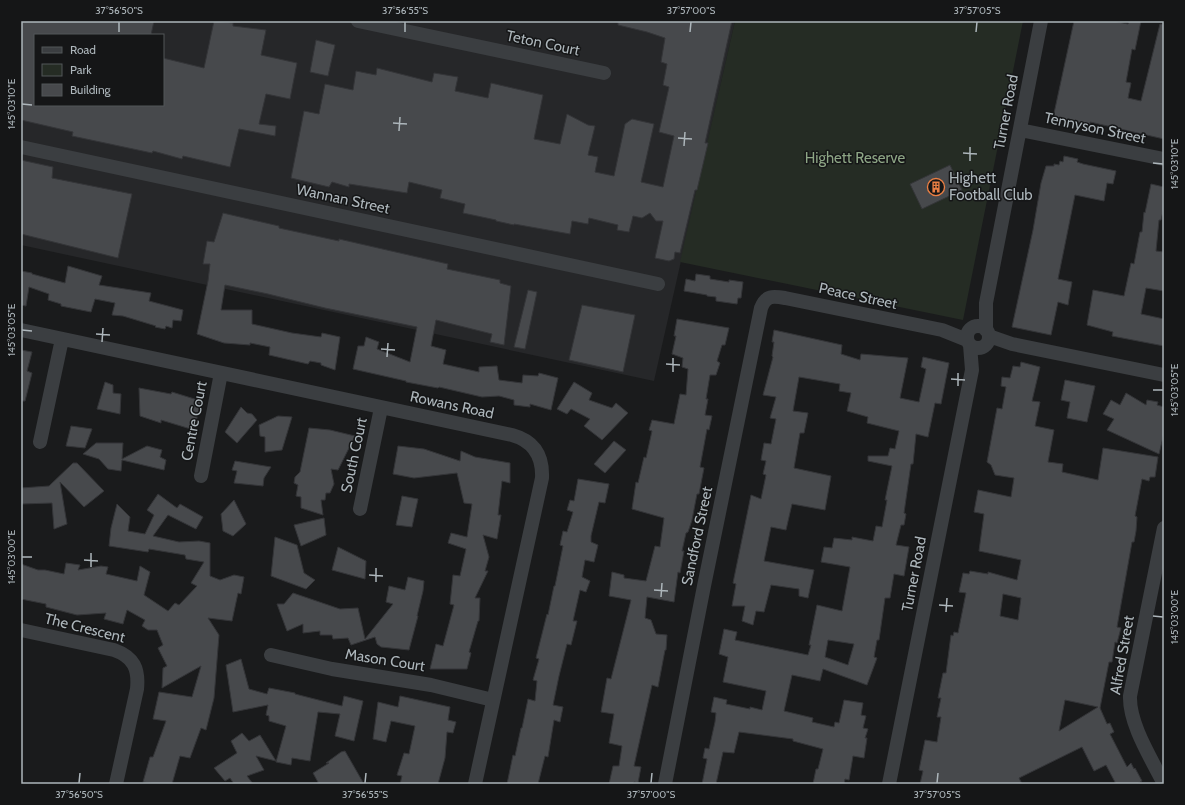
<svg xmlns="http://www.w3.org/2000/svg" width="1185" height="805" font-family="Cabin,sans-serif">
<rect width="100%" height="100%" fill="#1a1b1c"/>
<!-- built -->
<path fill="#262729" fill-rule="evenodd" d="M21,21H735L654,381L21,245ZM35,35H163V105H35Z"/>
<!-- green -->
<path fill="#252c24" d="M735,21H1023L963,320L680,262Z"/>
<!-- building -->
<path fill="#47494c" stroke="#343538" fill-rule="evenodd" d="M21,21H154L151,35H35V105H163V58L204,68L214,21L233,23V26L266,30L261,55L297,63L290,99L266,94L259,124L276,126L275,136L239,129L230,167L183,156L182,159L153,151L152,153L72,136L73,132L21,120Z
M618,21H732L705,143H708L697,190H695L680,253L675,252L674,259L669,261L655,258L663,221H656L650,213L642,218L633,216L629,232L617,230L618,225L589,218L588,224L572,221L570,234L514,224V225L496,221V220L463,213L465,204L440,198L442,190L409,182L407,193L349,184V187L332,182L329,187L291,178L304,111L319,114L325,84L353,90L356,71L376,75L377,68L432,82L434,73L458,77L455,91L488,98L491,83L543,95L534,139L560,144L567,114L588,125L595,126L588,155L598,157L595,172L614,176L625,124L632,119L654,124L641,182L663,187L674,136L659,132L669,87L663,85L667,64L661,62L665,38L647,32L618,25Z
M1074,21H1113L1128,24L1129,21H1141L1135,50L1132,49L1126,82L1131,83L1128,98L1141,101L1160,24H1164V139L1090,122V125L1053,118Z
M316,40L335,45L328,76L310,72Z
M1064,156L1078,159L1077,162L1083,164L1116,171L1113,184L1107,183L1104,201L1075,195L1058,279L1072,282L1070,293L1068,305L1058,302L1051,335L1012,327L1033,230L1041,183L1046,166H1054V164L1059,165L1060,161L1063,162Z
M21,160L53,167L52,178L132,194L118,258L21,234Z
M950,165L962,190L922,209L910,184Z
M1151,184L1164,187V207L1161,220H1159L1156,251L1164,252V291L1146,288L1141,314L1164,319V346L1112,336L1113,332L1087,325L1093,290L1124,296L1131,263L1134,264L1140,232H1142L1144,212L1145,213Z
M223,213L279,226V228L339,241V239L448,264L447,269L500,280V283L511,286L504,345L490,342L492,334L436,320L431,346L446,350L443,364L479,372V367L497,366L499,380L522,383L523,375L538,376L539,373L558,378L551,410L530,404V407L514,405V400L499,396L482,397L439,387L438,388L406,382V381L353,369L358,346H364L366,337L379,342L377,349L410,362L417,327L325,308L268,294L225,285L221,310H252V324L292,333L321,337L322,333L340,337L335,370L321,365V363L310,361L308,364L269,355L270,347L250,343V345L224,343L197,334L208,281L210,264H203L207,241L214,242Z
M68,266L102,276L99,285L151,293L149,301L183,310L181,321L173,320L172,328L166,326L165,329L155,327L156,326L123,316L112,315L115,303L95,299L91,312L61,306V304L48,300L49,294L29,287L26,306L21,305V271L32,273V274L65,283Z
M696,274L710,276V279L729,282V280L743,282L741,298H738L737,304L716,301V297L707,296V295L684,291L686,279L695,281Z
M528,290L537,292L525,349L514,347Z
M582,305L635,315L623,372L569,360Z
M677,319L729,328L725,345H722L717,361L720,363L716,375H710L706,399H708L705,415L712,416L709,430L707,429L700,467L704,468L699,494H697L692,520L688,532L686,533L682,551H684L680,573L678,572L674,602L647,597L645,618L651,620L656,634L667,635L666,650H665L658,687L652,685L634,766L641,767L638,783L634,782L633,784H609L613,766H619L622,746L609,743L614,714L601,712L607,678L611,679L631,600L609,596L612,572L624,575V578L646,581L655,546L660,547L664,518L632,509L636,482L638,483L644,457L646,458L652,431L649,430L652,420L674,424L680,394L686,395L688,369L682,367L683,358L672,354L676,336H674Z
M774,330L842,345L841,354L860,360L861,354L908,358L900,398L919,402L926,369L921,367L923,357L949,363L941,404L935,403L928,437L916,434L913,464H911L904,513L906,514L904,525H901L896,545L909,547L904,576L894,574L890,598H885L879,640H877L874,657L877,658L867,685L823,669L820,681L792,675L784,711L813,718L812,722L834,727L835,722L839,723L844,700L863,703L861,715L866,716L863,728L868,729L865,738H867L864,758L853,756L849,780L845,779L844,784H813L816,769H818L823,749L793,741V739L739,732L734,753L723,752L716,784H702L707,759L703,758L705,748L709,749L715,722L716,713L711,712L714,697L727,700L726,704L750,709V707L762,710L766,691L723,682L728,657L719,654L724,629L737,632L735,640L808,655L811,645H809L817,605L842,611L850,567L821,562L824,547L832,548L834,538L852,540V537L873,541L876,526L882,527L887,500H885L892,466L868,461V456H888L890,448L895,449L899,431L867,423L868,417L847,411L851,393L839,391L840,384L799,377L793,411L808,413L804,433H800L794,468L831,476L825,510L792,504L786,530L771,527L764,561L814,570L808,598L799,596V589L771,585L764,612L756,611L753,625L742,621L745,606H732L736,584L733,583L751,495L761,499L766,475L763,474L766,461L761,460L764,443L771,444L776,419L770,418L776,397L763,395L773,357L772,356L774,342H772ZM828,640L854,644L848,665L825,657Z
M21,350L32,352L27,371L32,373L25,401H21Z
M1021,362L1040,367L1032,401L1040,402L1035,426L1054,430L1048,462L1063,464L1062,472L1098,480L1103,448L1158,457L1155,477H1150L1149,481L1142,479L1135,516L1137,517L1136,531L1134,542H1132L1117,627L1121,628L1117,643L1115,642L1112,662H1109L1100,708L1107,724L1110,723L1114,732L1110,734L1127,767L1131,763L1134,769L1135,768L1142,781L1137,784H1116L1106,765L1094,771L1082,747L1019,778L1022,784H920L923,771L919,770L925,740L937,742L941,717H937L941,698H938L943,673H946L951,635L953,636L954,632L958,633L966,593L959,592L963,573L969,574L970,571L988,574V572L1017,580L1021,560L979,551L984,514L974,512L978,490L1011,497L1014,478L995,475L991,465L987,462L997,408L1002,409L1006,387L1001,386L1002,377L1010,378L1013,366L1020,367ZM1003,594L1021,598L1018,620L1000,616ZM1065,700L1098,707L1059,731Z
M1065,380L1095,386L1087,422L1067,418L1070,402L1061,400Z
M105,382L113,385V393L121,394L120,414L97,409Z
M574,382L592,393L589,400L612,408L616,403L628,413L602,440L584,426L590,419L571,409L567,414L557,409Z
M139,388L171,394L172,392L201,401L194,430L161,420V423L140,416Z
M1126,393L1146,405L1147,400L1158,402L1157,405L1164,407V433L1159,454L1107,430L1114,419L1103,414L1111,400L1120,405Z
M241,407L247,413L252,414L257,420L237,443L225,432Z
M278,416L292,417L282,450L265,452V437L260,436L259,425Z
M71,426L92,429L85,448L66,446Z
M309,428L330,430L355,436L338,470L331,469L334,484L330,493H326L325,500H321L323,515L301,508V497L296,496L298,485L294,483L295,477L300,472Z
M614,441L626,450L605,473L594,464Z
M96,443H123L122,459L147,446L162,450L160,457L166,460L164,470L122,460L121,471L108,469L99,459L83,454Z
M398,446L424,449L460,461L461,451L475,457L510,463V483L502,481L498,515H501L497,539L483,535L489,557L485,571H488L475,598H480L479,621H478L469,652L471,653L467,669H430L436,644L443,646L454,605L450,604L453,575L460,576L466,549L448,543L451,533L467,537L472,504L464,503L457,473L414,478L393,474Z
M235,461L271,467L264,478L263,486L234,483L237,471L232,470Z
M73,463H77L104,491L84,507L60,482L67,524L54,529L52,503L21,504V488L49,486Z
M578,479L609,484L605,503L599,502L591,536V542L598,545L594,562L585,560L582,577L590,581L586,592L580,590L573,621H577L571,645L567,644L559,676L553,705L563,707L560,722L554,720L548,757L545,756L538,784H507L513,755L515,756L521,728H522L528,699L535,701L537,681L533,680L539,659L536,658L547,614L548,615L554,586H555L563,546L560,545L563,531L567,532L573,512L567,510L570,500L574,501Z
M158,494L177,508L180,504L203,517L196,529L168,515L153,536L179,542L199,541L210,543V576L220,580L234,575L244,577L241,594L238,593L232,621L208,618L219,635L214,698L206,730L201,728L190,758L180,756L172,784H156L143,782L150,757H153L166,721L153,719L159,692L192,697L201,666L162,688L163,668L167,666L158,648L163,645L157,630H148L142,626L145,620L127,610L123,624L104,619L106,613L77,615L46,607V604L21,599V564L38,570H45L64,574L66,563L80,565L78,570L101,566L108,567L106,574L137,581L140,566L150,572L144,595L168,611L175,603L179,605L197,586L191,583L204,562L186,559L185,555L149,549L148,552L109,546L111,528L117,504L130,517L128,531L145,534L154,515L147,510Z
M402,496L418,499L412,527L396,525Z
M234,500L246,524L233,536L223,531L221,514Z
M324,518L326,535L301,546L294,525Z
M275,537L297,545L304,573L315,580L306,589L271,576Z
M338,547L366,561L365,579L332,570Z
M408,577L424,581L423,591L417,616H418L409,650L381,647L377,644L375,637L351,645L348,638L333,639L332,635H320V631L303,633V624L287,631L277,604H284L293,593L340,609L358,608L365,639L393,604L386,602L389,586L405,590Z
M241,659L249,689L267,694L269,688L295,693V694L342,706L344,696L363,701L354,741L335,736L340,714L318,712L310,761L292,758L291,765L276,762L286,726L269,721V716L266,715L268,705L233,712L226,665Z
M400,696L450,707L448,720L456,722L453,733L447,732L445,758L438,784H400L402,776L397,775L404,753L409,754L415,726L391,721L386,742L373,739L378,702L398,707Z
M242,733L249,741L260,735L276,761L256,756L264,770L247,776L253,784H234L230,778L225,781L214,768L237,753L231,741Z
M345,751L364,784H319L313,773L329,763H326L341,752Z"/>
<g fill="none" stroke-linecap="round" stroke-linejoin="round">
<!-- minor -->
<path stroke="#3b3e41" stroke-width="14" d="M358,21L604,73
M1020,130L1164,159
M21,147L658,284
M967 337a11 11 0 1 1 22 0a11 11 0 1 1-22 0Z
M21,330L512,435C534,441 543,456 542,478L475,784
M986,330V303L1041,21
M989,336L1012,344L1164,375
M40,442L62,339
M201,476L221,373
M360,509L381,408
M1164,528L1130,696C1129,724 1151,758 1164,784
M21,630L114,650C134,657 139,669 137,689L116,784
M271,655L332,669L431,685L493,700
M665,784L704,586L761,308C766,295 773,296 785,298L942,330L967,340
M889,784L972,370L970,345"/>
</g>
<!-- ticks -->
<path fill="none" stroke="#adb6bb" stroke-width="1.5" d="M119,32V22M405,32V22M690,32L691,22M976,32L977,22M22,104L32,105M393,123L407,124M399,131L400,117M678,138L692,139M684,146L685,132M963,153L977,154M970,161V147M1153,163L1163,164M22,330L32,331M96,334L110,335M102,342L103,328M381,349L395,350M387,357L388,343M666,364L680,365M673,372V358M951,379L965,380M958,386V373M1153,390H1163M22,557H32M84,560L98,561M91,567V553M369,575L383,576M376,582V568M654,590L668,591M661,597L662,583M939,605L953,606M946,612L947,598M1153,616L1163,617M79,783L80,773M365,783L366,773M651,783L652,773M937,783L938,773"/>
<!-- icons -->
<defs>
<g id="building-ring" transform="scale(0.9)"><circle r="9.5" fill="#151617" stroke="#ea7f44" stroke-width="1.5"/><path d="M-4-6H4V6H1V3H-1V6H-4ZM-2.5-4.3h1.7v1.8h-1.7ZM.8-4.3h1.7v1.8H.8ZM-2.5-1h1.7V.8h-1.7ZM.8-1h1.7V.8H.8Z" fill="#ea7f44"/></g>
</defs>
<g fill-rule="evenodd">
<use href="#building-ring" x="936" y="187"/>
</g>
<g text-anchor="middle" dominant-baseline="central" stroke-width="3" stroke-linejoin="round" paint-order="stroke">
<!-- street labels -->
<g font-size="15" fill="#adb6bb" stroke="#151617">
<text transform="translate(543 43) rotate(12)">Teton Court</text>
<text transform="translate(1006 112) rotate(-79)">Turner Road</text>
<text transform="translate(1095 128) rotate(12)">Tennyson Street</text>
<text transform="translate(343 199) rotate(12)">Wannan Street</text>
<text transform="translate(858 296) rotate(12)">Peace Street</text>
<text transform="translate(452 405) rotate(12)">Rowans Road</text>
<text transform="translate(194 421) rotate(-79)">Centre Court</text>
<text transform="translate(354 455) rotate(-78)">South Court</text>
<text transform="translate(697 536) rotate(-78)">Sandford Street</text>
<text transform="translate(914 574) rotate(-79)">Turner Road</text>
<text transform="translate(85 628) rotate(14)">The Crescent</text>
<text transform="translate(1122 655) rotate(-80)">Alfred Street</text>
<text transform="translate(385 660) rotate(9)">Mason Court</text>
</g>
<!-- park labels -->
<g font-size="15" fill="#8da585" stroke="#151617">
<text x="855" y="158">Highett Reserve</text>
</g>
<!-- poi labels -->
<g font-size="15" fill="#adb6bb" stroke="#151617" text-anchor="start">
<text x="949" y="178">Highett<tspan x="949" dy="17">Football Club</tspan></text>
</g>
</g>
<!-- border -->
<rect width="1185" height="805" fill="none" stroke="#151617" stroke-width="44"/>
<!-- legend -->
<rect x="34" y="34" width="130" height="72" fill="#151617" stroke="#525659"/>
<rect x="42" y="47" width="20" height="6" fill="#3b3e41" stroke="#525659"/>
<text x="70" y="54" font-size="12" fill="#adb6bb">Road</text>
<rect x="42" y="64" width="20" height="12" fill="#252c24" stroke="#525659"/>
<text x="70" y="74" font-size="12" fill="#adb6bb">Park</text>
<rect x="42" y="84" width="20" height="12" fill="#47494c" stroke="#525659"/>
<text x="70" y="94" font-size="12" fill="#adb6bb">Building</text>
<rect x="22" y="22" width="1141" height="761" fill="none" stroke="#adb6bb" stroke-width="1.5"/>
<g font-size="10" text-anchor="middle" fill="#adb6bb">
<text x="119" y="14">37°56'50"S</text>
<text x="405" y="14">37°56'55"S</text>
<text x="691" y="14">37°57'00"S</text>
<text x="977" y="14">37°57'05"S</text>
<text transform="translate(11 104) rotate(-90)" y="4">145°03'10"E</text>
<text transform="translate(1174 164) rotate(-90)" y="4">145°03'10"E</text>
<text transform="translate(11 330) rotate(-90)" y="4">145°03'05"E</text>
<text transform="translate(1174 390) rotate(-90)" y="4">145°03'05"E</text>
<text transform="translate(11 557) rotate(-90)" y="4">145°03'00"E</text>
<text transform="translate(1174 617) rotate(-90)" y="4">145°03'00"E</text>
<text x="79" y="798">37°56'50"S</text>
<text x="365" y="798">37°56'55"S</text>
<text x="651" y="798">37°57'00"S</text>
<text x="937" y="798">37°57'05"S</text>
</g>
</svg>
